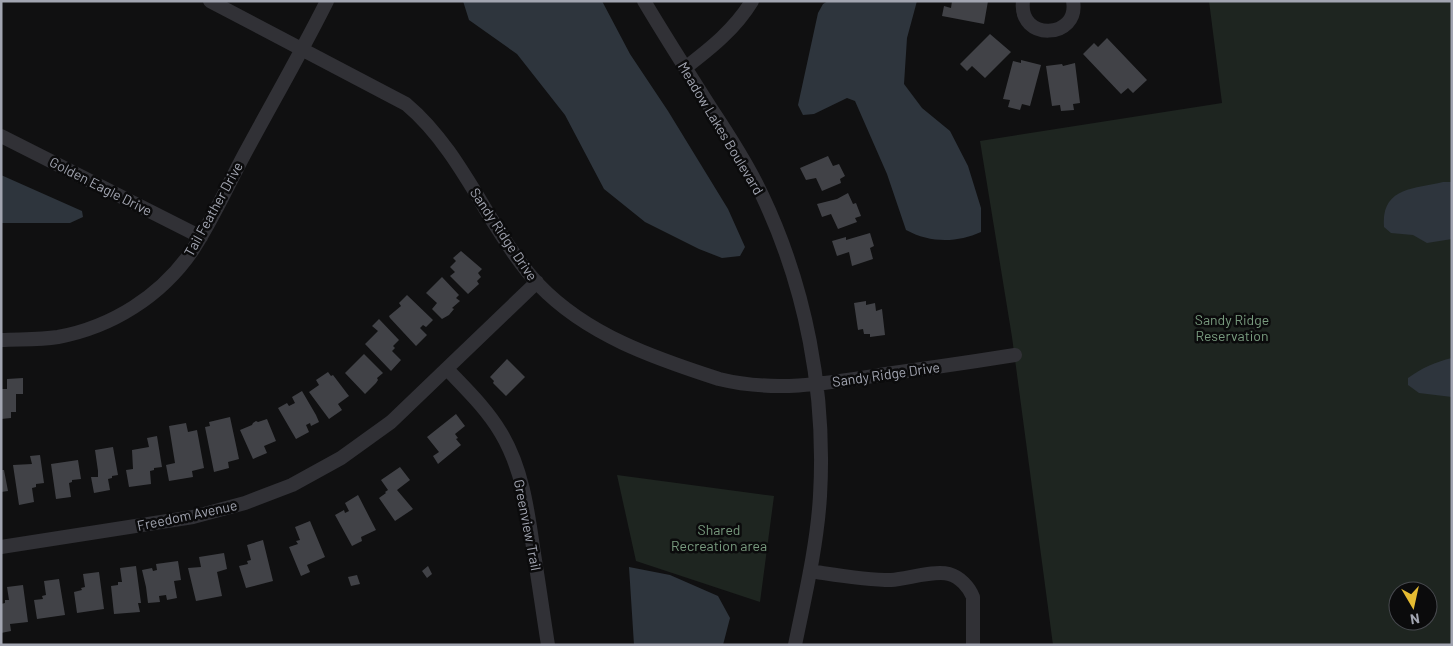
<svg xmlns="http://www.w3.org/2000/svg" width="1453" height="646" font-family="Barlow,sans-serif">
<rect width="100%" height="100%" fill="#101011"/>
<!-- green -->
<path fill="#1e2520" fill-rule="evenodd" d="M1209,1H1452V645H1053L1012,337L980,141L1222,103ZM1398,591H1428V621H1398Z
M617,475L774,496L760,602L636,561Z"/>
<!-- water -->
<path fill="#2e353d" d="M463,1H602L630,54L668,111L728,209L745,247L740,256L722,258L699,249L645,222L604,189L565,115L517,54L469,20Z
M828,1H917L907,38L904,84L922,108L950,131L968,166L981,208V232C957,243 930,243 906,230L887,174L855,101L847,98L814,114L803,115L798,105L818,13L823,4Z
M1,175L82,211L83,217L70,223H1Z
M1443,182H1452V239L1427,243L1413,235L1391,233L1384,227C1381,187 1414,189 1443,182Z
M1452,358V397L1419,393L1408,385V378C1422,368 1435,362 1452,358Z
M629,567L670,575L718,596L730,618L723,645H634Z"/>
<!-- building -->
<path fill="#414247" d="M952,1H988L984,24L942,16L944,6L951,8Z
M990,34L1011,52L985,78L972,66L967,71L960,64Z
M1107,38L1147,80L1133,93L1128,88L1121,94L1083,54L1094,43L1098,47Z
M1021,60L1041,65L1030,106L1022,104L1020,110L1008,107L1010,100L1003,99L1013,61L1021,63Z
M1075,63L1080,103L1073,104L1074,110L1061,111L1060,105L1052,106L1046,66L1062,64L1063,66Z
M828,156L833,166L839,164L845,176L840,179L841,183L822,191L816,178L806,180L800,168Z
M848,193L853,204L856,203L861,216L855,218L857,222L838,229L831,214L822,217L817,204L837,199Z
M870,233L874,246L870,248L873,259L852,266L849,252L837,256L832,241L846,237V240Z
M461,251L482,269L478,273L481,277L477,281L479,284L468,294L450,276L455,272L450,267L456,261L453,258Z
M442,277L459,295L456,298L460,301L452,308L454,309L449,315L442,319L432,309L437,303L426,293Z
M407,295L433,320L426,327L423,325L420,328L427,335L416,346L390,318L389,316L401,306L399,303Z
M866,301V305L875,303L876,311L882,309L885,335L870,337V334H864L863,329L858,330L854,303Z
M379,319L399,340L393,346L395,348L392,351L401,360L391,371L365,344L378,331L372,326Z
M364,354L383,373L377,378L378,380L376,383L365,394L345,373Z
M507,359L525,377L506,396L493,383L494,381L490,377Z
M328,372L331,376L333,375L349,396L338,404L342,410L329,419L309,392L319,385L316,380Z
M23,378V394H16V412H11V418L1,419V389H7V379Z
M302,391L316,415L319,422L311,426L310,423L306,425L309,432L296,439L278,408L287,403L289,406L295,403L292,397Z
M456,414L465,426L455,434L458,438L456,439L461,445L438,464L433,456L439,452L427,437Z
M230,417L239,459L228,462L229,468L214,472L205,427L210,426L209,422Z
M267,419L276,441L264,446L267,453L253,459L240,430L252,425L253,423L256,421L258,422Z
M186,423L188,432L197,430L204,468L192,471L193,477L169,481L166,465L175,463L169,426Z
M157,436L162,467L154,468V470L150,471L151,484L129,487L126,470L133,469L132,450L149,447L147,438Z
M113,447L118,475L112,476V478L108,479L110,490L94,493L91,477H98V471L95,450Z
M40,455L44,483L36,484V487L32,488L34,502L19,505L13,465L32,464L30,456Z
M78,460L81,479L72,480V482L69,483L71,497L56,499L51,464Z
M400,467L410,480L397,490L413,509L395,521L379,498L386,493L385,492L388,490L381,480Z
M1,470H4L8,491L1,492Z
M358,495L376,530L361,537L362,541L352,546L335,515L344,510L345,513L349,511L345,503Z
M310,521L325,557L307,565L310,572L301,576L289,547L298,544L296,541L300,540L295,527Z
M263,540L273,581L246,588L239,566L248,564L247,561L251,560L247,545Z
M224,553L227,569L217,572L222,596L196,601L188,568L201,567L199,557Z
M178,561L181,580L174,581L177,598L167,600L166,595L159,596L160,602L148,603L146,587L142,570L152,568L153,571L157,570L156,564Z
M136,566L141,603H138L140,612L114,614L111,586L118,585V582H122L120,568Z
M428,566L432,574L427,578L422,571Z
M99,572L104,609L77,613L74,592L82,590L81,588L85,587L83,574Z
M357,575L360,584L351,586L348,577Z
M59,579L65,615L37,619L34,600L43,599L42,596L46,595L44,581Z
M23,585L28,622L10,624L11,631L1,633V604L5,603V600H9L7,587Z"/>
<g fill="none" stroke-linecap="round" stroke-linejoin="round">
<!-- minor -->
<path stroke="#313136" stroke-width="14" d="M210,1L406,104C443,135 467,179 492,220C506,242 520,265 539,285C587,335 654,358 719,379C776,393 830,383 886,374C929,368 972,362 1015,355
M644,1C666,38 689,74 712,110C730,137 748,165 762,195C806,288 826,392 820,496C817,546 805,596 795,645
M1023,1C1018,42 1080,39 1073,1
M685,68C711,48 735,29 752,1
M1,136L201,237
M1,340C20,339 39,340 58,337C112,327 161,296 192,251C212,221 227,187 244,155C272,103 301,53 327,1
M447,369C466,389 487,409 501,433C523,470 528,512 534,554C539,584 543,614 548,645
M1,547L193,517L245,503L292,485L341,458L391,422L537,282
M810,571C837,575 864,580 891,580C907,579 934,570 949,574C960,577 969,587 973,597V645"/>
</g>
<g text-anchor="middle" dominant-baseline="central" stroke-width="5" stroke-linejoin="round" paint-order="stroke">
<!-- street labels -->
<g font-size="14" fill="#a2a5b1" stroke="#0b0b0c">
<text transform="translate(721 128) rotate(59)">Meadow Lakes Boulevard</text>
<text transform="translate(101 186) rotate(27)">Golden Eagle Drive</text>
<text transform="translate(213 209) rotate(-61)">Tail Feather Drive</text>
<text transform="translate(504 234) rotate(56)">Sandy Ridge Drive</text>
<text transform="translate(886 374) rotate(-8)">Sandy Ridge Drive</text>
<text transform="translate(187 515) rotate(-12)">Freedom Avenue</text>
<text transform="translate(528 525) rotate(79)">Greenview Trail</text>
</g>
<!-- park labels -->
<g font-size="14" fill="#799b7f" stroke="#0b0b0c">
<text x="1232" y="319">Sandy Ridge<tspan x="1232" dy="16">Reservation</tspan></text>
<text x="719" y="529">Shared<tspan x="719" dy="16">Recreation area</tspan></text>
</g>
</g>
<!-- border -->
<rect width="1453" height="646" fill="none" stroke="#a2a5b1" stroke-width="5"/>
<!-- north arrow -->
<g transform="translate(1413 606) rotate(171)"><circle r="24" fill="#0b0b0c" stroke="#47494e"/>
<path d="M0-4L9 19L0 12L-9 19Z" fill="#e6bc32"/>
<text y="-8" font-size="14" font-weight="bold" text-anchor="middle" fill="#a2a5b1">N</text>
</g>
</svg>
